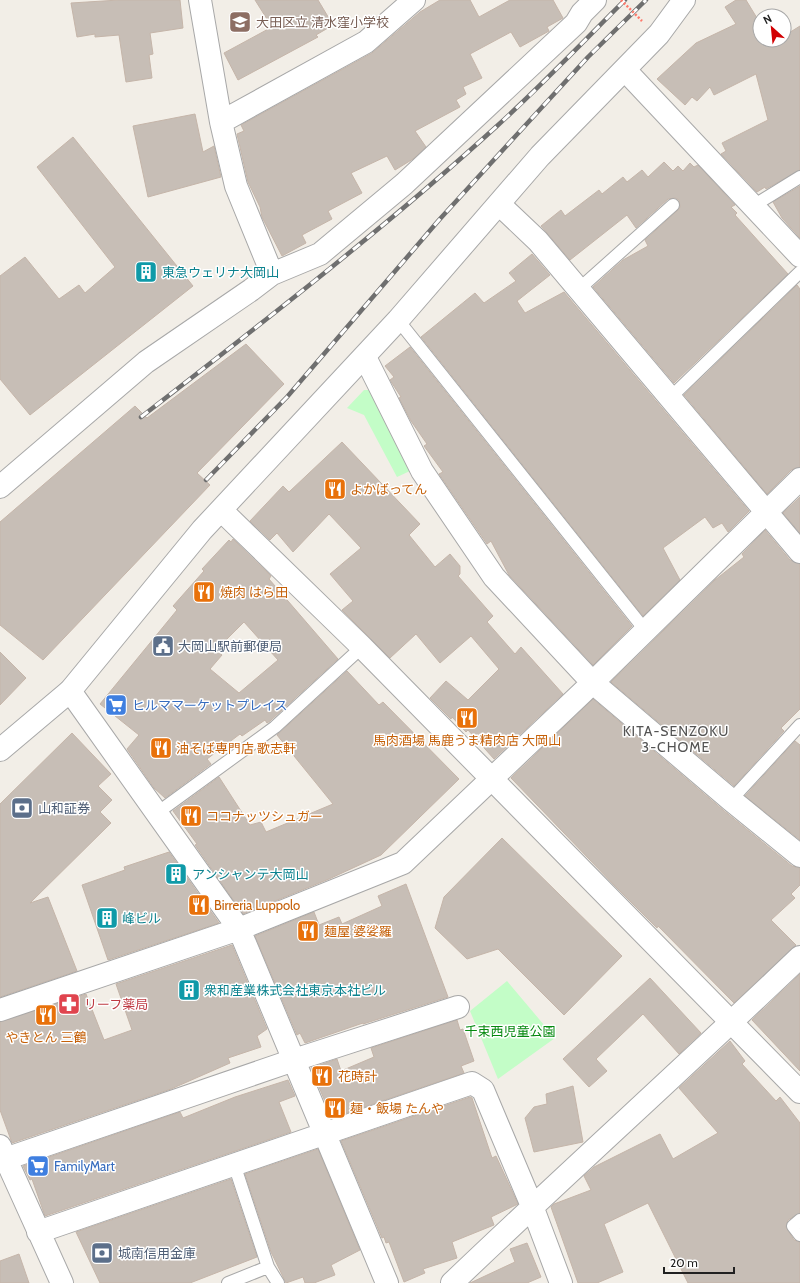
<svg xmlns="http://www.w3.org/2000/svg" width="800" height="1283" font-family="Cabin,'Noto Sans JP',sans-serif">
<rect width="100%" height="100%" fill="#f2eee7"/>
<!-- park -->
<path fill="#c3fdc7" d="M364,390H373L410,471L397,477L364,415L347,408Z
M507,981L555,1038L498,1079L470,1011Z"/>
<!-- building -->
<path fill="#c7beb6" stroke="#c5b5a9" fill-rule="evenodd" d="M119,0H180L183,28L150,33L153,54L149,55L152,78L126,82L119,35L95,37V34L77,37L71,3Z
M255,0H318L333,25L316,35L318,37L238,80L224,53L272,27Z
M440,0H470L479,17L510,0H553L563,18L547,27L549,31L520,47L511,32L470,54L482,78L463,87L466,94L456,100L460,107L415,131L426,147L413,159L395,170L387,156L351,173L362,193L328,211L332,219L302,235L306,243L282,256L262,217L260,207L248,182L237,134L244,131L241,125L372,53L420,12Z
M736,0H746L760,23V40H771L773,43L777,40H784V36L800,26V170L766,189L765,187L757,192L721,154L726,151L722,143L768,120L756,74L714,95L710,87L697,101L692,97L685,105L657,79L696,43L736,24L725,7Z
M195,114L203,152L214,146L221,177L148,197L133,126Z
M73,137L193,286L30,415L0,379V276L25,257L59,299L79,285L85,293L115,267L37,167Z
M664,162L673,171L678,166L683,171L690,163L694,167L698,165L735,205L731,207L737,213L735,215L788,274L674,383L593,287L623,260L648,246L645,240L678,210L680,207L679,200L675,198L668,199L636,228L627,215L570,260L541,226L561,210L565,216L599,190L602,194L623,177L627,182L642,170L648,177Z
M800,186V238L782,218L773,202Z
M532,254L550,275L517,301L525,313L564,292L749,511L728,532L722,523L713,528L705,517L663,548L680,580L643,616L421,337L475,293L484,303L516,281L509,273Z
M797,285L800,289V467L791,470L767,494L684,395Z
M246,344L284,384L197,473L210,485L43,660L0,625V522L135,406L147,418Z
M410,347L632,626L593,665L509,575L491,541L487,544L439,474L443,472L424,446L427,444L411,421L399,398L401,397L390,380L394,377L385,366Z
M342,442L420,524L409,535L435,567L450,554L460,566V574L458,576L493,616L487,622L515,654L521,647L563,694L494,759L468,730L466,732L452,717L451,719L430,698L446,681L468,700L499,669L471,636L440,663L416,634L390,658L342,610L353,601L330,574L361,548L329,514L293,552L277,533L270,540L250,521L283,486L289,492Z
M800,497V533L783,513Z
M765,530L790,560L800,564V709L781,728L784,731L734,786L611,682L715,580L744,557L742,554Z
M233,539L271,576L269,579L338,659L270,721L267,723L265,720L242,736L240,734L207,759L211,764L165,798L154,788L127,749L139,735L100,704L177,610L173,606L204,571L202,569L229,540L231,542ZM244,622L278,660L239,693L210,669L222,655L216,650Z
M0,652L26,678L0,705Z
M347,671L379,705L383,702L459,779L381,855L329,879L243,914L195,845L197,844L173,811L219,777L250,825L261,822L266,832L333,804L277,735Z
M593,699L723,810L792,866L800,868V885L791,894L795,898L771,920L796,945L734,1003L658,926L657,928L615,886L511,778Z
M72,733L111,774L98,786L112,800L100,812L111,823L30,903L48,897L77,971L0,997V804Z
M795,741L800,745V840L745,796Z
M502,838L622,956L564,1015L498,949L467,959L435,928L444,897Z
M169,852L219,923L108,960L82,885L125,870L124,867Z
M406,884L448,997L363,1024V1023L305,1043L300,1033L297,1035L255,936L314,912L319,925L339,917L342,924L382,906L378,896Z
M232,945L267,1029L257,1036L261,1047L228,1058L230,1063L171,1089L12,1143L0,1110V1022L86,994L104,1040L132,1030L116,984Z
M800,974V1071L752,1020Z
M650,978L701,1033L679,1054L643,1014L596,1059L607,1071L589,1087L563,1059Z
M457,1020L460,1030L463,1029L474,1061L461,1066L464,1073L332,1118L311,1068L337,1059L341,1071L374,1057L371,1048Z
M730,1041L745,1061L742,1064L776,1101L780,1097L800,1123V1213L788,1220L786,1227L794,1240L800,1242V1283H688L648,1203L604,1224L623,1272L597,1283H578L551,1207L554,1204L591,1190L584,1176L594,1167L660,1134L673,1159L718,1133L679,1088Z
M288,1080L295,1096L279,1102L291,1132L45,1216L32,1179L30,1180L23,1166L180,1112L183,1118L235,1097Z
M573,1086L583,1142L534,1152L525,1118L534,1107L547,1104L546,1094Z
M470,1097L472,1098L492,1158L496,1156L518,1204L491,1217L494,1225L452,1242L457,1258L423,1269L425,1273L404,1282L389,1242L386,1243L384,1237L382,1238L341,1141Z
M318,1149L360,1250L331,1265L335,1275L314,1283H305L303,1277L286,1283L271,1252L245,1174Z
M231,1179L257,1257L190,1283H100L76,1232Z
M527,1243L541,1277L527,1283H470L515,1262L510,1249Z
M19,1254L29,1283H0V1261Z"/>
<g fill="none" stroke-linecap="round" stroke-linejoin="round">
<!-- service casing -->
<g stroke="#a8a8a8" stroke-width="14">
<path id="service" d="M753,206L800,177
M579,289L673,205
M398,320L645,630
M670,398L800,272
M731,800L800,725
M157,813L275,727L362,647
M234,1164L268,1267L278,1283
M800,1220L793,1226L800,1235
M228,1283L268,1267"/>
</g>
<!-- minor casing -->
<g stroke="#a8a8a8" stroke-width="24">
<path id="minor" d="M200,0L221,122L236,186L272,274
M625,70L800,256
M221,122L366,42L414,0
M499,204L538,241L800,552
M365,357L422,471L494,577L592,682L731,800L800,856
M0,487L146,362L251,290L272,274L320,254L404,184L576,23L582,13L595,0
M70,691L239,929L387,1283
M0,1010L239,929L403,863L583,692L800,479
M0,1146L62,1283
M5,1159L294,1060L458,1007
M38,1232L472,1083L483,1090L532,1206L561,1283
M452,1283C567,1173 685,1067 800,957"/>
</g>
<!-- tertiary casing -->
<g stroke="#a8a8a8" stroke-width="24">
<path id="tertiary" d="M221,510L362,647L800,1092
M0,750L70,691L202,530L398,320L540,156L659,34L684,0"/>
</g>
<!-- service -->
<use href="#service" stroke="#fff" stroke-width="12"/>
<!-- minor -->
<use href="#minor" stroke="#fff" stroke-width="22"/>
<!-- tertiary -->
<use href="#tertiary" stroke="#fff" stroke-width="22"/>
<!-- rail casing -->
<g stroke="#6f6f6f" stroke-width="4.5">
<path id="rail" d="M141,417C262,323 384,229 497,126C541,86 583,42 625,0
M206,480L287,397L439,220L511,141L588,57L646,0"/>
</g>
<!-- rail -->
<use href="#rail" stroke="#fff" stroke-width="3" stroke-dasharray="9" stroke-linecap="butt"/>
<!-- path-bridge -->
<path stroke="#ff796b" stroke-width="2.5" stroke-dasharray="2 2" stroke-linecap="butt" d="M621,0L642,21"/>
</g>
<!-- icons -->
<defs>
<g id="school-square" transform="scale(1.15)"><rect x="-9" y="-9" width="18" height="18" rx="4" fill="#8d6e63" stroke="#fff"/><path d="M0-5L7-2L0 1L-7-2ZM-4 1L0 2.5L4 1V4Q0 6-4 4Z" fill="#fff"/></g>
<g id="building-square" transform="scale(1.15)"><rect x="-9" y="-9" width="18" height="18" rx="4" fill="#0f9aa8" stroke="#fff"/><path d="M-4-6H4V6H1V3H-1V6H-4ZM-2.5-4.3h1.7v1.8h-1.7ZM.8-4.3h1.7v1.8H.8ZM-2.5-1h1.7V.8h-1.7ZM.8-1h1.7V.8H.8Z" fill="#fff"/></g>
<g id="restaurant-square" transform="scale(1.15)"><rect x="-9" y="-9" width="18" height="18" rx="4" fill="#e8710a" stroke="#fff"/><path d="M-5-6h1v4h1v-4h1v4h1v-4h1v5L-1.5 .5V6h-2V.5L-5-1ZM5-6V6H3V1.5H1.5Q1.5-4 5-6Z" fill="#fff"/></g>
<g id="civic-square" transform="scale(1.15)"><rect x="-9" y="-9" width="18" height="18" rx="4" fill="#5c6f8a" stroke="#fff"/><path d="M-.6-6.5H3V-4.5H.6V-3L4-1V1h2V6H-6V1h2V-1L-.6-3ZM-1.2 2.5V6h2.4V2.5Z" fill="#fff"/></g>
<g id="supermarket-square" transform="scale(1.15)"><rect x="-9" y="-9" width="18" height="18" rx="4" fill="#3f7fe0" stroke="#fff"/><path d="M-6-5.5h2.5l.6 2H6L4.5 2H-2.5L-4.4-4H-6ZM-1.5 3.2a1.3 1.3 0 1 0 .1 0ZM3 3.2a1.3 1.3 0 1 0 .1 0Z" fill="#fff"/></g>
<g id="bank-square" transform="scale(1.15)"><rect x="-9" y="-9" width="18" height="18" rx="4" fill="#5c6f8a" stroke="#fff"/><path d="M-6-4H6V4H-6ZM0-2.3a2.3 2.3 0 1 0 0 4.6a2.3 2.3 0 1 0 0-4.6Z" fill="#fff"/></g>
<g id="pharmacy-square" transform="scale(1.15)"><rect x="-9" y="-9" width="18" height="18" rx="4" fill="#e0444e" stroke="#fff"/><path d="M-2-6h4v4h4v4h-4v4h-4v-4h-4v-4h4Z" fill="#fff"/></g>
</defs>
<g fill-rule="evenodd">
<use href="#school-square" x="240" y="22"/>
<use href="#building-square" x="146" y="272"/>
<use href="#restaurant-square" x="335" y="489"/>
<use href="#restaurant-square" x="204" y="592"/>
<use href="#civic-square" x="163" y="646"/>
<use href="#supermarket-square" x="116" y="705"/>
<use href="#restaurant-square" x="467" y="718"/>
<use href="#restaurant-square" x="161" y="748"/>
<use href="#bank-square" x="22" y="808"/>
<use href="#restaurant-square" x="191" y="816"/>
<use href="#building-square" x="176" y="874"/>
<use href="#restaurant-square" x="199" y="905"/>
<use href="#building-square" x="107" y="918"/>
<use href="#restaurant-square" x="308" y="931"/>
<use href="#building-square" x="189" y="990"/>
<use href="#pharmacy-square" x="69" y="1004"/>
<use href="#restaurant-square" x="46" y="1015"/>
<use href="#restaurant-square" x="322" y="1076"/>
<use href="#restaurant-square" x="335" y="1108"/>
<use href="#supermarket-square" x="38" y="1166"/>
<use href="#bank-square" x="102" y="1253"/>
</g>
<g text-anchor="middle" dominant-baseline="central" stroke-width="3" stroke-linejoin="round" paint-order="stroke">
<!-- education labels -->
<g font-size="13" fill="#785e54" stroke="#fff" text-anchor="start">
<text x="256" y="22">大田区立 清水窪小学校</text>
</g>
<!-- culture labels -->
<g font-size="13" fill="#0d838f" stroke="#fff" text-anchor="start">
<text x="162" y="272">東急ウェリナ大岡山</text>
<text x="192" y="874">アンシャンテ大岡山</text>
<text x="122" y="918">峰ビル</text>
<text x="204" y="990">衆和産業株式会社東京本社ビル</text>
</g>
<!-- food labels -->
<g font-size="13" fill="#c56008" stroke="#fff" text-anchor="start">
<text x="350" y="489">よかばってん</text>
<text x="220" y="592">焼肉 はら田</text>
<text x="467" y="740" text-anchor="middle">馬肉酒場 馬鹿うま精肉店 大岡山</text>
<text x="176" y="748">油そば専門店 歌志軒</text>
<text x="206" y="816">ココナッツシュガー</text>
<text x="214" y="905">Birreria Luppolo</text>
<text x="324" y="931">麺屋 婆娑羅</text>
<text x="46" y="1037" text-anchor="middle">やきとん 三鶴</text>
<text x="338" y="1076">花時計</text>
<text x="350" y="1108">麺・飯場 たんや</text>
</g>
<!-- service labels -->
<g font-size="13" fill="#4e5e75" stroke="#fff" text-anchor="start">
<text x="178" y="646">大岡山駅前郵便局</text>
<text x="38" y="808">山和証券</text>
<text x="118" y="1253">城南信用金庫</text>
</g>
<!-- shop labels -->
<g font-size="13" fill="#366cbe" stroke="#fff" text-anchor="start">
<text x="132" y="705">ヒルママーケットプレイス</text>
<text x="54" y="1166">FamilyMart</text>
</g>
<!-- health labels -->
<g font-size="13" fill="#be3a42" stroke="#fff" text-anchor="start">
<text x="84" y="1004">リーフ薬局</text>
</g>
<!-- park labels -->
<g font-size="13" fill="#05890f" stroke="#fff">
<text x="510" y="1031">千束西児童公園</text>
</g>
<!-- neighbourhood labels -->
<g font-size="14" letter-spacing="1" fill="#545454" stroke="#fff">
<text x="676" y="731">KITA-SENZOKU<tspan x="676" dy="16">3-CHOME</tspan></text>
</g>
</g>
<!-- north arrow -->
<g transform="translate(772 28) rotate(333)"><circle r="19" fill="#ffffff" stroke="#a6a6a6"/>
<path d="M0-3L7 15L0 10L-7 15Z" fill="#d20002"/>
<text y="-6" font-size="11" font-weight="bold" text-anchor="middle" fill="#212121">N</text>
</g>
<!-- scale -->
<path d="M664 1267v6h70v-6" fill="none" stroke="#212121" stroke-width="2"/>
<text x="670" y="1267" font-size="12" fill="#212121" stroke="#ffffff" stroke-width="3" paint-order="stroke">20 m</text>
</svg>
